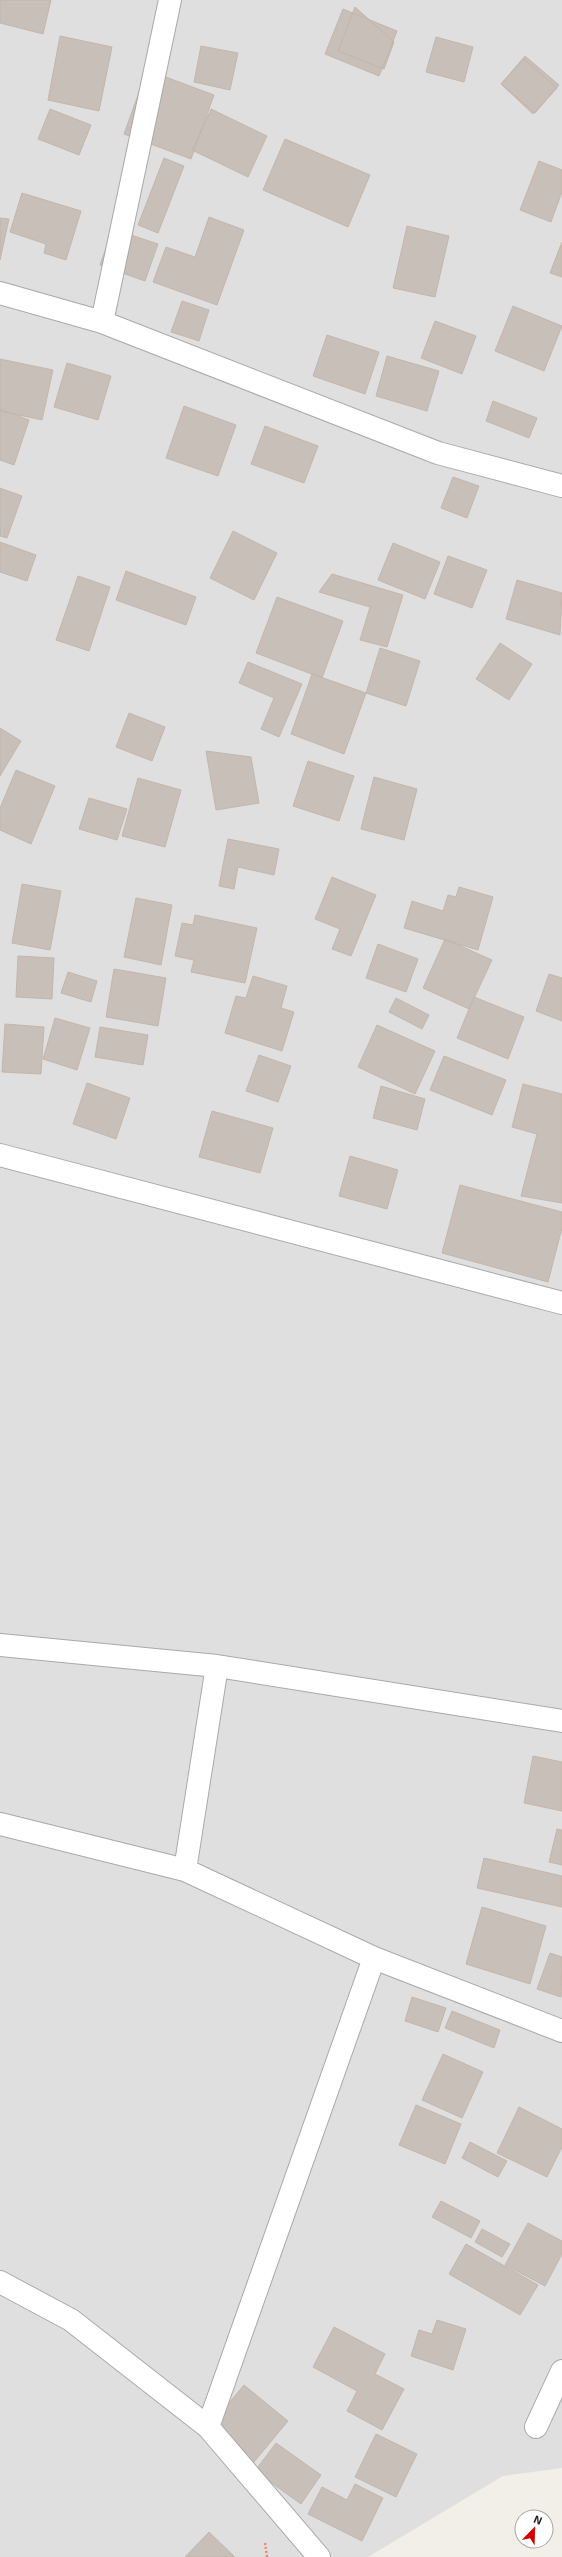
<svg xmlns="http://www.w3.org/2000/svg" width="562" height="2557" font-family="'Exo 2',sans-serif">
<rect width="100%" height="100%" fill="#f2efe9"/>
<!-- residential -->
<path fill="#e0dfdf" d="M0,0H562V2468L503,2476L368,2557H0Z"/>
<!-- building -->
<path fill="#c7bfb8" stroke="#c4b6ab" d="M0,0H51L43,34L0,23Z
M355,7L394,42L384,69L338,51Z
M343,9L397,31L379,76L325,54Z
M60,36L112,47L99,111L48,100Z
M436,37L473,47L464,82L426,72Z
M201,46L238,53L230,90L194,82Z
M525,56L559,85L535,113L501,84Z
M524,59L557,88L533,114L501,84Z
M147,70L214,95L191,159L124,134Z
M50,109L91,125L79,155L38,139Z
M211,109L267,136L248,177L192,150Z
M285,139L370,175L348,227L263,190Z
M164,158L184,166L158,233L138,225Z
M539,161L562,170V192L551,222L520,210Z
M22,193L81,211L66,260L44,253L46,244L10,232Z
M209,217L244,230L217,305L153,282L166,247L195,257Z
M0,218L9,219L0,260Z
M407,226L449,236L435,297L393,288Z
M113,229L158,244L145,281L100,265Z
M562,242V277L550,273Z
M182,301L209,310L199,341L171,332Z
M513,306L562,326L544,371L495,351Z
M435,321L476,336L462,374L421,358Z
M327,335L379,352L365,394L313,376Z
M387,356L439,371L427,411L376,396Z
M0,359L53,370L42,420L0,411Z
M67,363L111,376L98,420L54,407Z
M493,401L537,418L529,438L486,421Z
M184,406L236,425L218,476L166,458Z
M0,409L29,420L14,465L0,460Z
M265,426L318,446L304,483L251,464Z
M453,477L479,486L467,518L441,508Z
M0,488L22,496L7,538L0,536Z
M233,531L277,553L254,600L210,578Z
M0,542L36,555L27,581L0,572Z
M393,543L440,562L425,599L378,580Z
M448,556L487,570L472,608L434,594Z
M126,571L196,597L186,625L116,600Z
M332,574L403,595L387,647L360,640L370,607L319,592Z
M78,576L110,587L89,651L56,640Z
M517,580L562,593L560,635L506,619Z
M277,597L343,621L322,678L256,653Z
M500,643L532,664L509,700L476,679Z
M380,648L420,661L406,706L366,693Z
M248,662L302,684L279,737L261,729L274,698L239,683Z
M312,674L366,693L344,754L291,734Z
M129,713L165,727L152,761L116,747Z
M0,728L21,741L0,776Z
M206,751L251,757L259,803L216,810Z
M308,761L354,776L339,821L293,806Z
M16,770L55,786L31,844L0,830V808Z
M374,777L417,789L404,840L361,829Z
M138,778L181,790L165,847L122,836Z
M89,798L127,809L117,840L79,829Z
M228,839L279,849L274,875L238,867L234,889L219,886Z
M332,877L376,895L351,956L332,949L340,929L315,919Z
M22,884L61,891L50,950L12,943Z
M459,887L493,897L478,950L404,928L412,901L443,911L448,895L456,897Z
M136,898L172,905L161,965L124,957Z
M195,915L257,928L245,983L191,972L194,960L175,956L182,923L193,925Z
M445,939L492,960L469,1009L423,988Z
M378,944L418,959L406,992L366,978Z
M18,956L54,958L52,999L16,997Z
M114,969L166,978L158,1026L106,1017Z
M68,972L97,981L91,1002L61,993Z
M549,974L562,978V1021L536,1011Z
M253,976L287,986L281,1008L294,1012L282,1051L225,1033L236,996L246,998Z
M474,997L524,1017L508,1059L457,1038Z
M396,998L429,1015L422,1029L389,1012Z
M55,1018L90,1028L77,1070L43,1059Z
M5,1024L44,1027L41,1074L2,1072Z
M377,1025L435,1051L415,1094L358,1067Z
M100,1027L148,1035L143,1065L95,1057Z
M259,1055L291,1066L278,1102L246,1091Z
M444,1056L506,1080L492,1115L430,1090Z
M87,1083L130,1098L116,1139L73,1124Z
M523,1084L562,1094V1203L521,1196L537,1134L512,1127Z
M381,1086L425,1099L417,1130L373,1118Z
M212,1111L273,1128L260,1173L199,1157Z
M350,1156L398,1170L387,1209L339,1196Z
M460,1185L562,1212V1228L548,1282L442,1253Z
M533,1756L562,1762V1811L524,1803Z
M557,1829L562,1830V1865L549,1862Z
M484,1858L562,1876V1907L477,1888Z
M482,1907L546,1926L530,1984L466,1964Z
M550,1953L562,1957L561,1997L537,1989Z
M412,1997L446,2008L438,2032L405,2021Z
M452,2011L500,2030L494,2048L445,2028Z
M443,2054L483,2072L462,2118L422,2100Z
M416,2105L461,2124L445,2164L399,2145Z
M519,2107L562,2129V2147L547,2177L497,2153Z
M470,2142L507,2161L498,2177L462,2158Z
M441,2201L480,2221L471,2238L432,2217Z
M528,2223L562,2241V2254L545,2286L505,2265Z
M482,2229L510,2244L502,2257L475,2242Z
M466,2244L538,2285L520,2315L449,2274Z
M437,2320L466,2329L453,2370L411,2356L419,2330L432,2334Z
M334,2327L385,2354L375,2374L404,2389L382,2430L347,2411L357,2391L313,2367Z
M244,2385L288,2421L254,2462L216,2431L221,2425L215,2420Z
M376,2434L417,2454L396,2497L355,2477Z
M276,2443L321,2475L301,2504L255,2471Z
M355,2484L383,2498L362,2541L308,2514L322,2487L347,2500Z
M209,2532L235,2557H185Z"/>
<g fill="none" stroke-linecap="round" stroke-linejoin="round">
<!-- minor casing -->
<g stroke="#a9a9a9" stroke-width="24">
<path id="minor" d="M0,293L102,322L438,453L562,486
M102,322L170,0
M0,1155L562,1303
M0,1645L217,1666L562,1721
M0,1824L185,1870L374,1958L562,2031
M185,1870L217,1666
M0,2282L71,2320L208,2427L319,2557
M208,2427L374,1958
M536,2427L562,2371"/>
</g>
<!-- path -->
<path stroke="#fa8072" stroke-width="2.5" stroke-dasharray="2 2" stroke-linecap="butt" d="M265,2543L267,2557"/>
<!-- minor -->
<use href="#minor" stroke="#fff" stroke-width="22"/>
</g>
<!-- north arrow -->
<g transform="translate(534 2529) rotate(23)"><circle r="19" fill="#ffffff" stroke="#a7a7a7"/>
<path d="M0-3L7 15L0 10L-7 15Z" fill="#d40000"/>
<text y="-6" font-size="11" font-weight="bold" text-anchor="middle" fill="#222222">N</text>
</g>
</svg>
